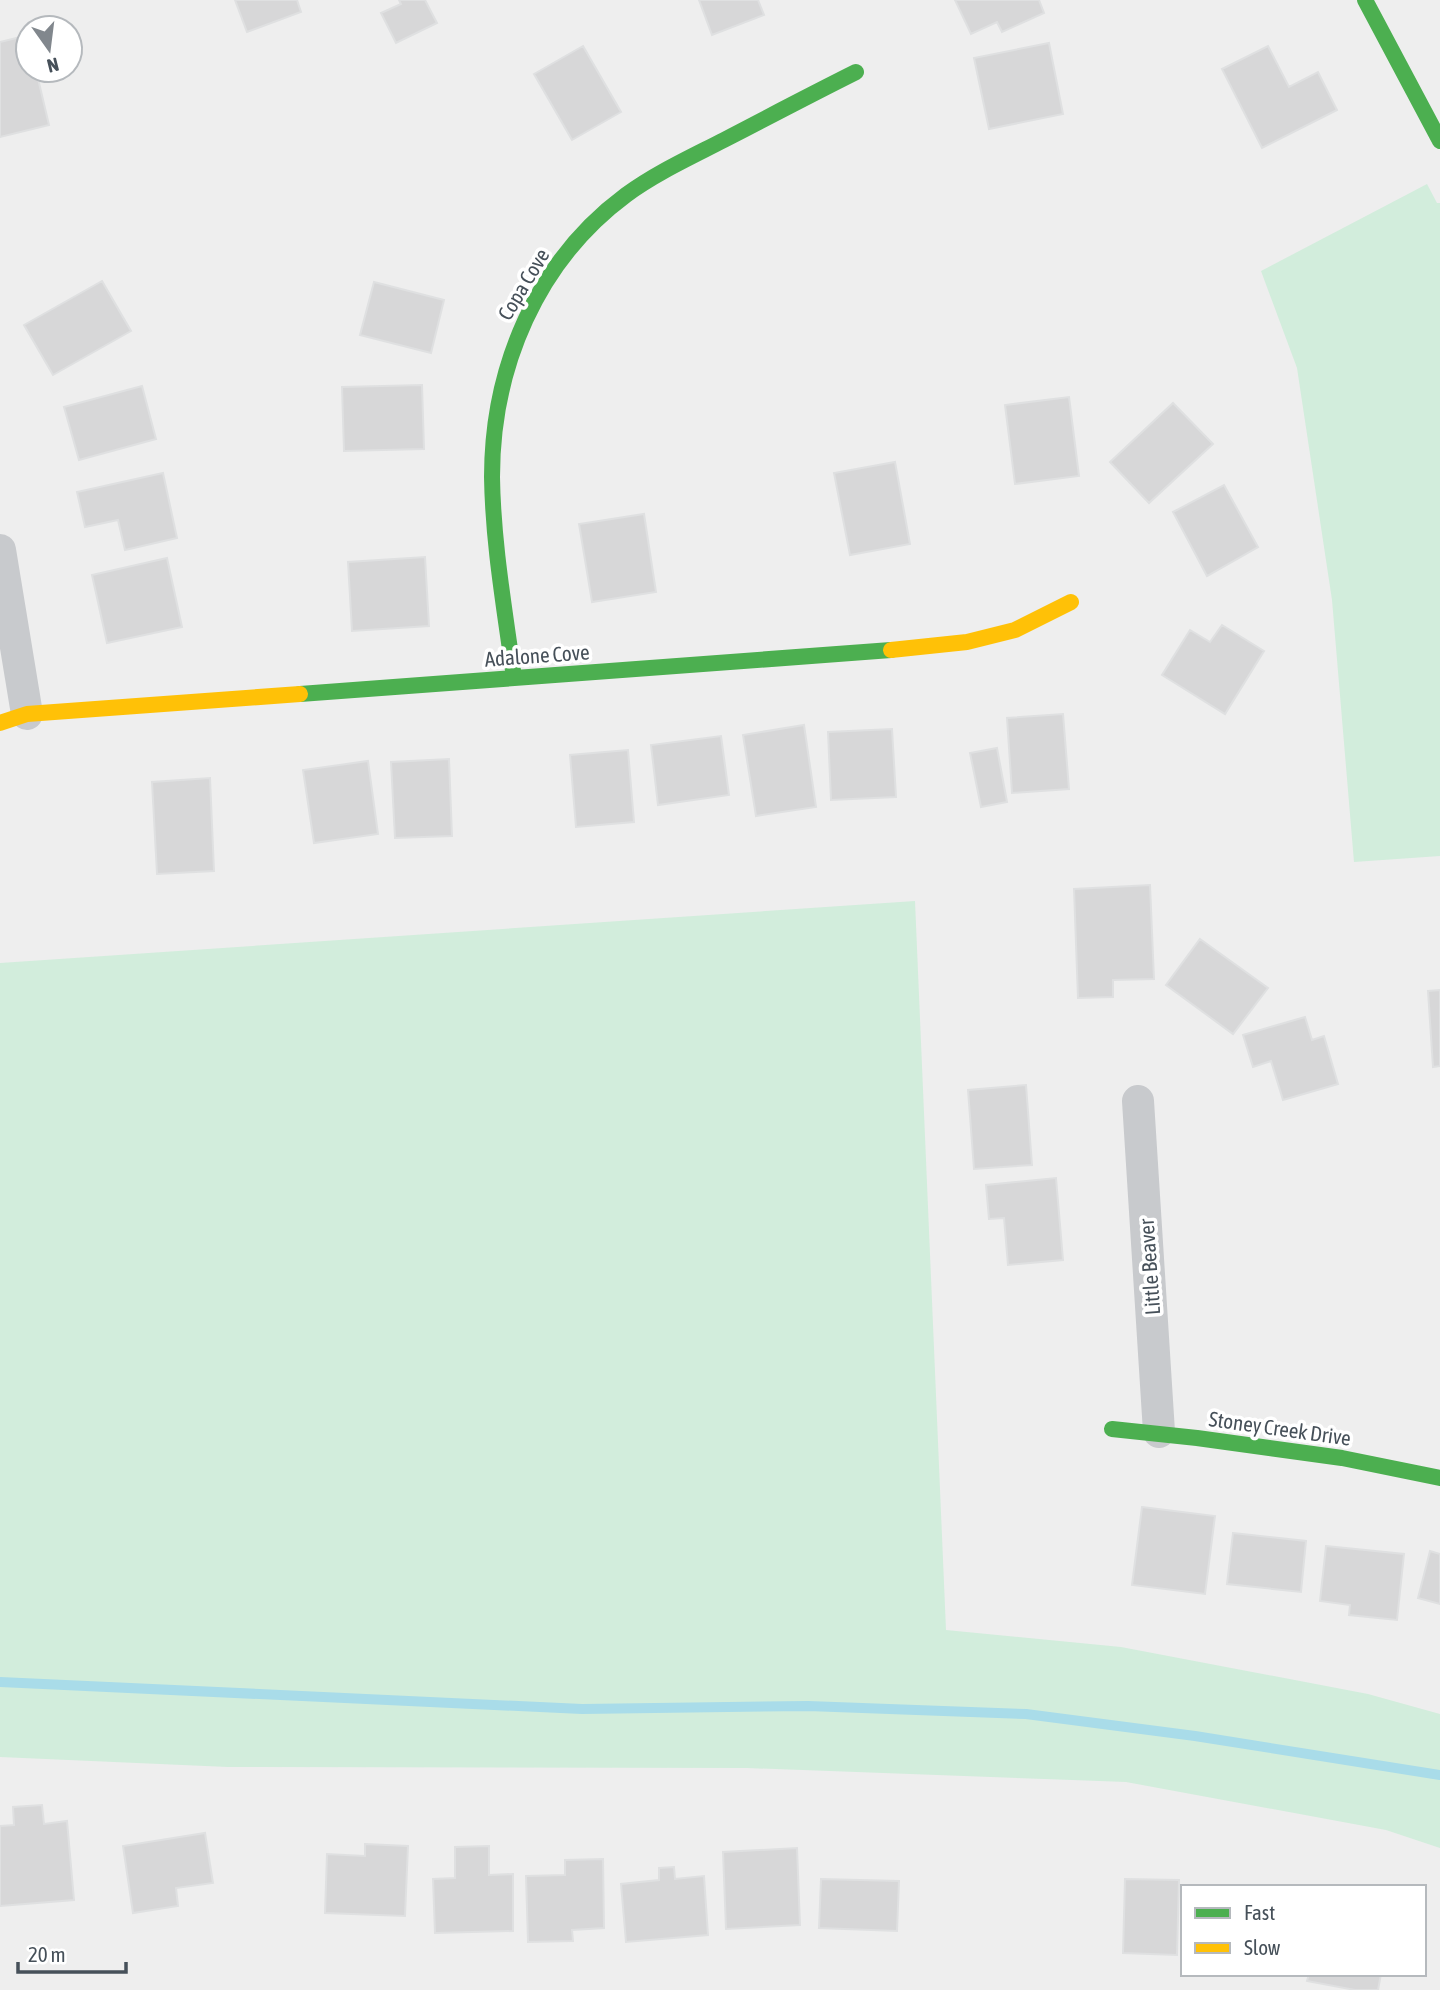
<svg xmlns="http://www.w3.org/2000/svg" width="1440" height="1990" font-family="'Asap Condensed',sans-serif">
<rect width="100%" height="100%" fill="#eee"/>
<!-- green -->
<path fill="#d2eddc" d="M1427,184L1437,203H1440V856L1354,862L1332,600L1297,368L1261,271Z
M915,901L946,1630L1121,1647L1368,1694L1440,1714V1848L1386,1830L1126,1782L747,1768L228,1767L0,1757V963Z"/>
<g fill="none" stroke-linecap="round" stroke-linejoin="round">
<!-- stream -->
<path stroke="#a9dce9" stroke-width="10" d="M0,1682L582,1709L808,1706L1026,1714L1195,1736L1440,1775"/>
</g>
<!-- building -->
<path fill="#d7d7d8" stroke="#dfe0e1" stroke-width="2" d="M235,0H297L301,12L247,32Z
M399,0H425L437,23L396,43L381,13L401,4Z
M699,0H758L764,15L712,35Z
M955,0H1039L1044,13L1002,32L997,22L971,34Z
M28,35V70H36L49,125L0,137V42Z
M1049,43L1063,114L989,129L974,58Z
M583,46L621,112L572,140L534,74Z
M1268,46L1289,87L1318,72L1337,110L1262,148L1222,69Z
M102,281L131,331L53,375L24,325Z
M374,282L444,300L431,353L360,335Z
M422,385L424,449L344,451L342,387Z
M142,386L156,439L79,460L64,407Z
M1069,397L1079,476L1015,484L1005,405Z
M1173,403L1213,444L1149,503L1110,462Z
M895,462L910,544L850,555L834,473Z
M163,473L177,538L125,550L118,520L85,527L77,492Z
M1224,485L1258,547L1207,576L1173,512Z
M644,514L656,592L592,602L579,524Z
M425,557L429,626L352,631L348,562Z
M167,558L182,627L107,643L92,575Z
M1222,625L1264,651L1225,714L1162,675L1190,630L1210,642Z
M1063,714L1069,789L1012,793L1007,718Z
M804,725L816,807L756,816L743,735Z
M892,729L896,797L831,800L828,732Z
M721,736L729,795L658,805L651,745Z
M997,748L1007,802L981,807L970,753Z
M628,750L634,822L576,827L570,755Z
M449,759L452,836L395,838L391,762Z
M368,761L378,834L314,843L303,770Z
M210,778L214,871L157,874L152,782Z
M1150,885L1154,979L1113,980V997L1078,998L1074,889Z
M1200,939L1268,988L1233,1034L1166,985Z
M1440,990V1066L1433,1067L1428,991Z
M1305,1017L1312,1040L1324,1036L1338,1084L1283,1100L1271,1061L1253,1067L1243,1035Z
M1026,1085L1032,1165L974,1169L968,1090Z
M1056,1178L1063,1260L1008,1265L1004,1218L989,1219L986,1185Z
M1142,1507L1215,1516L1205,1594L1132,1585Z
M1233,1533L1306,1541L1301,1592L1227,1584Z
M1326,1546L1404,1554L1397,1620L1349,1615L1350,1605L1320,1601Z
M1430,1551L1440,1554V1604L1418,1598Z
M42,1805L44,1824L67,1821L74,1900L0,1906V1826L14,1825L13,1807Z
M205,1833L213,1883L176,1888L178,1906L133,1913L123,1846Z
M365,1844L408,1846L405,1916L325,1913L327,1854L365,1856Z
M489,1846V1875L513,1874V1931L435,1933L433,1879L455,1878V1847Z
M797,1848L800,1925L726,1929L723,1852Z
M603,1859L604,1928L572,1930L573,1941L528,1942L526,1876L565,1875V1860Z
M674,1867L675,1879L704,1876L708,1935L626,1942L621,1884L659,1880V1868Z
M821,1879L899,1881L897,1931L819,1928Z
M1125,1879L1179,1880L1177,1955L1123,1953Z
M1309,1974H1381L1378,1990H1355L1307,1981Z"/>
<g fill="none" stroke-linecap="round" stroke-linejoin="round">
<!-- street -->
<path stroke="#c8cacd" stroke-width="32" d="M0,550L27,714
M1138,1101L1159,1432"/>
<!-- fast -->
<path stroke="#4caf50" stroke-width="16" d="M1365,0L1440,141
M514,678C505,611 493,545 492,477C492,367 537,261 626,195C656,173 691,157 724,140C768,117 812,94 856,72
M300,694L891,650
M1112,1429L1197,1438L1342,1458L1440,1478"/>
<!-- slow -->
<path stroke="#ffc107" stroke-width="16" d="M891,650L967,642L1015,630L1071,602
M0,723L27,714L300,694"/>
</g>
<g text-anchor="middle" dominant-baseline="central" stroke-width="7" stroke-linejoin="round" paint-order="stroke">
<!-- street labels -->
<g font-size="21" fill="#465059" stroke="#fff">
<text transform="translate(523 284) rotate(-59)">Copa Cove</text>
<text transform="translate(537 655) rotate(-4)">Adalone Cove</text>
<text transform="translate(1149 1267) rotate(-94)">Little Beaver</text>
<text transform="translate(1280 1428) rotate(8)">Stoney Creek Drive</text>
</g>
</g>
<!-- legend -->
<rect x="1181" y="1885" width="245" height="91" fill="#ffffff" stroke="#b5b9bd" stroke-width="2"/>
<rect x="1195" y="1908" width="35" height="10" fill="#4caf50" stroke="#b5b9bd" stroke-width="2"/>
<text x="1244" y="1920" font-size="21" fill="#465059">Fast</text>
<rect x="1195" y="1943" width="35" height="10" fill="#ffc107" stroke="#b5b9bd" stroke-width="2"/>
<text x="1244" y="1955" font-size="21" fill="#465059">Slow</text>
<!-- north arrow -->
<g transform="translate(49 49) rotate(166)"><circle r="33" fill="#ffffff" stroke="#b5b9bd" stroke-width="2"/>
<path d="M0-5L12 26L0 18L-12 26Z" fill="#81878d"/>
<text y="-10" font-size="19" font-weight="bold" text-anchor="middle" fill="#465059">N</text>
</g>
<!-- scale -->
<path d="M18 1962v10h108v-10" fill="none" stroke="#465059" stroke-width="3.5"/>
<text x="28" y="1962" font-size="21" fill="#465059" stroke="#ffffff" stroke-width="5" paint-order="stroke">20 m</text>
</svg>
